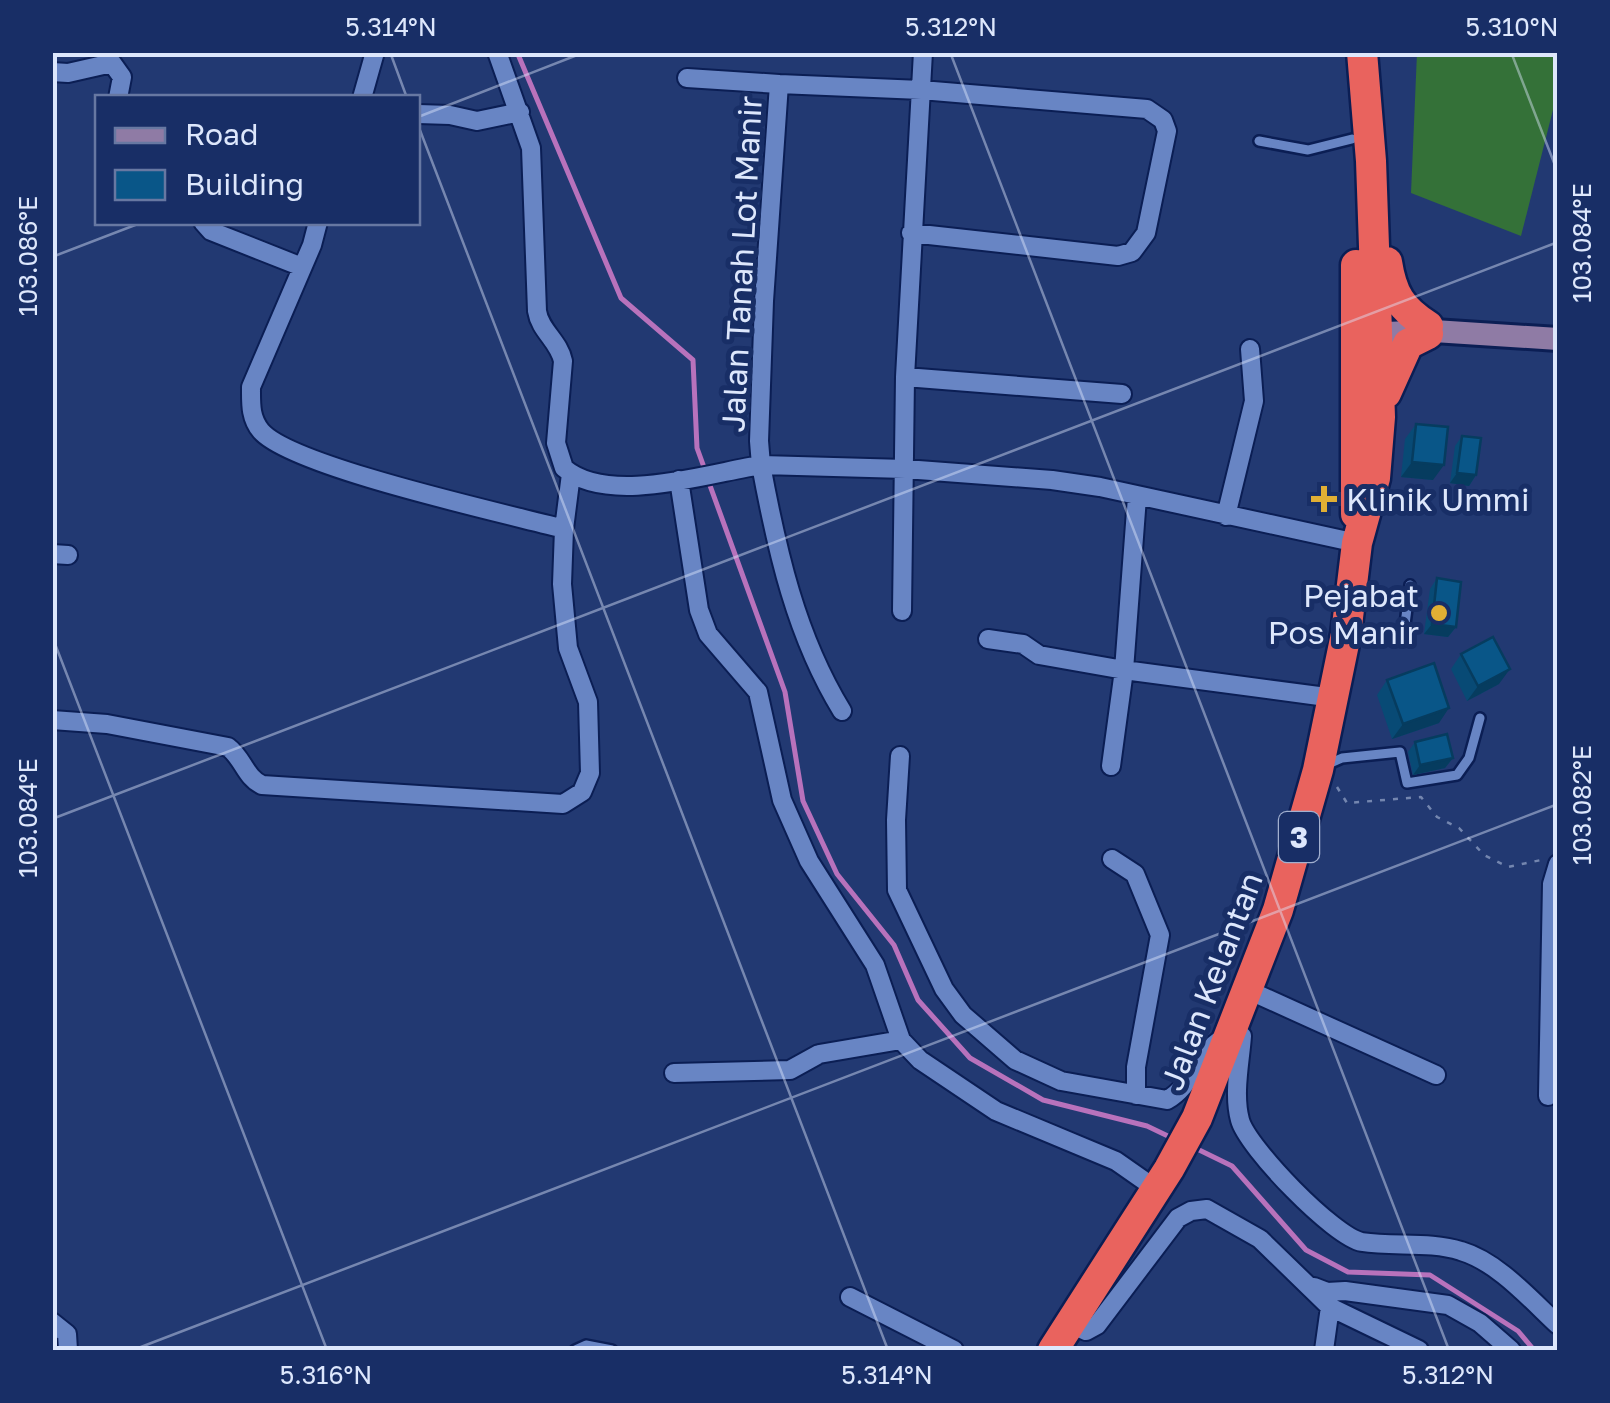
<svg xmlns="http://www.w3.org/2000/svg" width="1610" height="1403" font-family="'Golos Text',sans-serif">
<rect width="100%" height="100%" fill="#223972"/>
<!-- pitch -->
<path fill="#347138" d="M1417,53H1557V94L1521,236L1411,193Z"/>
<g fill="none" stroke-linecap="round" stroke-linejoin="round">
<!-- stream -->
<path stroke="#b872bc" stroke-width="5" d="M517,52L621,298L693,360L697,448L705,470
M708,480L785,692L803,801L837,874L894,945L918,1000L970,1058L1043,1100L1147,1126L1172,1138
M1191,1146L1232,1166L1306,1250L1348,1272L1430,1275L1518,1331L1534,1350"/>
<!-- lane casing -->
<g stroke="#0b1e54" stroke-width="14">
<path id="lane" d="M1259,141L1308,150L1352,139
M1353,635C1370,638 1391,646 1404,632L1410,585
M1324,766L1342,758L1400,752L1407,783L1457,775L1469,758L1480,718
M575,1350L586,1345L612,1350"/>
</g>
<!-- street casing -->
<g stroke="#0b1e54" stroke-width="22">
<path id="street" d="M497,52L531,148L537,311C540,331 559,341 563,361L556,443L564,468C608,506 709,473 761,465C777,551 796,636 842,711
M52,72L68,73L112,63L122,77L118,98
M687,78L779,84
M362,98L375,52
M418,114L450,115L477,121L520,112
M203,222L211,231L302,267
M318,222L312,245L251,387C251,403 250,418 261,431C292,467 508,514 564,529
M911,233L1118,256L1132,252L1146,233L1167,131L1163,120L1147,109L921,90L779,84L764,301L759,441L761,465L905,469L1052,480L1100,487L1357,543
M905,377L1122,394
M679,480L699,610L708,634L758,692L782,800L809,861L875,965L901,1040L920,1060L996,1111L1116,1161L1156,1189
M1226,516L1254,401L1250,349
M52,554L68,555
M902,611L905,377L923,52
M988,639L1023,644L1039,655L1124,670L1334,698
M52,720L107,724L228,747C243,758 245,777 262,785L563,804L582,792L590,773L588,702L568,648L562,584L564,529L571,474
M900,756L896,820L897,890L944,989L963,1015L1015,1060L1061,1081L1167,1100C1192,1087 1197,1053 1222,1039
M1111,766L1124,670L1137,497
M1112,859L1135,874L1160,935L1136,1067V1095
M1248,990L1436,1075
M1233,1029L1242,1036C1240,1063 1233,1094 1240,1120C1247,1147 1334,1237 1362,1242C1394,1247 1430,1241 1461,1251C1498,1262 1530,1299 1558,1325
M674,1073L790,1070L819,1054L901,1040
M1548,1096L1552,884L1558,864
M1314,1287L1327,1292L1345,1291L1448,1305L1480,1323L1511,1350
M850,1297L954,1350
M52,1322L67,1334L68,1350
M1071,1324L1086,1331L1097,1325L1178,1218L1191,1211L1207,1209L1260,1239L1330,1307L1419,1350
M1324,1350L1330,1307"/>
</g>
<!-- secondary casing -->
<g stroke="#0b1e54" stroke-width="28">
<path id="secondary" d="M1362,334L1434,331L1558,339"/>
</g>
<!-- highway casing -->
<g stroke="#0b1e54" stroke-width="35">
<path id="highway" d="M1387,262C1392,294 1401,309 1428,326
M1356,265V514
M1386,393L1408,344L1428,334
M1053,1350L1169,1169L1197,1118L1278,910L1318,770L1346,634L1357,543L1375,478L1380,417L1371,161L1362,52"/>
</g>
<!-- path -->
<path stroke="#7486af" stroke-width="2.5" stroke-dasharray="5 8" stroke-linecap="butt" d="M1337,787L1347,803L1421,797L1437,817L1459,828L1484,855L1508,867L1541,860"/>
<!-- lane -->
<use href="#lane" stroke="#6885c4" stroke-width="9"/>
<!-- street -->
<use href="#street" stroke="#6885c4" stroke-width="18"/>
<!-- secondary -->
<use href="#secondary" stroke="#8f7ba5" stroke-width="22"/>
<!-- highway -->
<use href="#highway" stroke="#e9635e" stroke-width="30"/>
</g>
<!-- wall -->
<path fill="#084a75" d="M1416,424L1433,480L1401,477L1405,439Z
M1462,436L1476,475L1469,486L1450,483L1455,446Z
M1437,578L1456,627L1448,637L1424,634L1430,589Z
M1461,654L1499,684L1467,701L1451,669Z
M1387,680L1439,723L1392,739L1377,695Z
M1415,742L1453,758L1445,768L1413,775L1408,752Z"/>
<!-- shaded-wall -->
<path fill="#063c5f" d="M1412,462L1444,465L1433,480L1401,477Z
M1457,473L1476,475L1469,486L1450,483Z
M1432,624L1456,627L1448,637L1424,634Z
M1510,669L1499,684L1467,701L1478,686Z
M1449,708L1439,723L1392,739L1403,724Z
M1453,758L1445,768L1413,775L1420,765Z"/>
<!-- building -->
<path fill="#095688" stroke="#063c5f" stroke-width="2.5" d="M1416,424L1448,427L1444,465L1412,462Z
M1462,436L1481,438L1476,475L1457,473Z
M1437,578L1461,582L1456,627L1432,624Z
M1493,637L1510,669L1478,686L1461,654Z
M1434,663L1449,708L1403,724L1387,680Z
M1447,734L1453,758L1420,765L1415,742Z"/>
<!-- ticks -->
<path fill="none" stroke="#dde7fc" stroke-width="2.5" stroke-opacity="0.45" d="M390,52L407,98M950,52L1449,1350M1511,52L1558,173M418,117L585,52M418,125L888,1350M52,257L143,222M52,636L327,1350M52,819L1558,242M133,1350L1558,804"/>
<!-- markers -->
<g fill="#e1af34" stroke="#182e66" stroke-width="4">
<path d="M1319 484h10v10h10v10h-10v10h-10v-10h-10v-10h10z"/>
<circle cx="1439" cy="613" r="10"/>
</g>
<g text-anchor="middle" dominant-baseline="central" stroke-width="10" stroke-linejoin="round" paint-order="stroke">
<!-- shield labels -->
<rect fill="#182e66" stroke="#a2b0cf" stroke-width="2.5" x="1279" y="812" width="40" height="50" rx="8"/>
<g font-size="30" font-weight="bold" fill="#dde7fc">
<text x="1299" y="837">3</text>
</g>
<!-- street labels -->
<g font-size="32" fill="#dde7fc" stroke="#182e66">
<text transform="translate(741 264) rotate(-87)">Jalan Tanah Lot Manir</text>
<text transform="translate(1211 981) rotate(-69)">Jalan Kelantan</text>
</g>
<!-- poi labels -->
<g font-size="32" fill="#dde7fc" stroke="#182e66" text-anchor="start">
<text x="1346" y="499">Klinik Ummi</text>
<text x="1419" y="595" text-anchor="end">Pejabat<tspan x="1419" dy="37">Pos Manir</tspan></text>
</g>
</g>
<!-- border -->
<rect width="1610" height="1403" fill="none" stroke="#182e66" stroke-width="110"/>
<!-- legend -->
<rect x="95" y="95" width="325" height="130" fill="#182e66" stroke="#6778a2" stroke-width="2.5"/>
<rect x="115" y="128" width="50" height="15" fill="#8f7ba5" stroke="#6778a2" stroke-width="2.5"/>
<text x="185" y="145" font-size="30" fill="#dde7fc">Road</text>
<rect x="115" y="170" width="50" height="30" fill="#095688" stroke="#6778a2" stroke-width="2.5"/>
<text x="185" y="195" font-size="30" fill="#dde7fc">Building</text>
<rect x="55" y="55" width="1500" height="1293" fill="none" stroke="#dde7fc" stroke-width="4"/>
<g font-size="25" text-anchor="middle" fill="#dde7fc">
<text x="391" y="36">5.314°N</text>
<text x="951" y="36">5.312°N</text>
<text x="1512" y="36">5.310°N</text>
<text transform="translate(1582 243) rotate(-90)" y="9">103.084°E</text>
<text transform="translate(28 256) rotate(-90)" y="9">103.086°E</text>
<text transform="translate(1582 805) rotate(-90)" y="9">103.082°E</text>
<text transform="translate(28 818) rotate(-90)" y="9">103.084°E</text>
<text x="326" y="1384">5.316°N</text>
<text x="887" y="1384">5.314°N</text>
<text x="1448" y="1384">5.312°N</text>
</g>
</svg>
